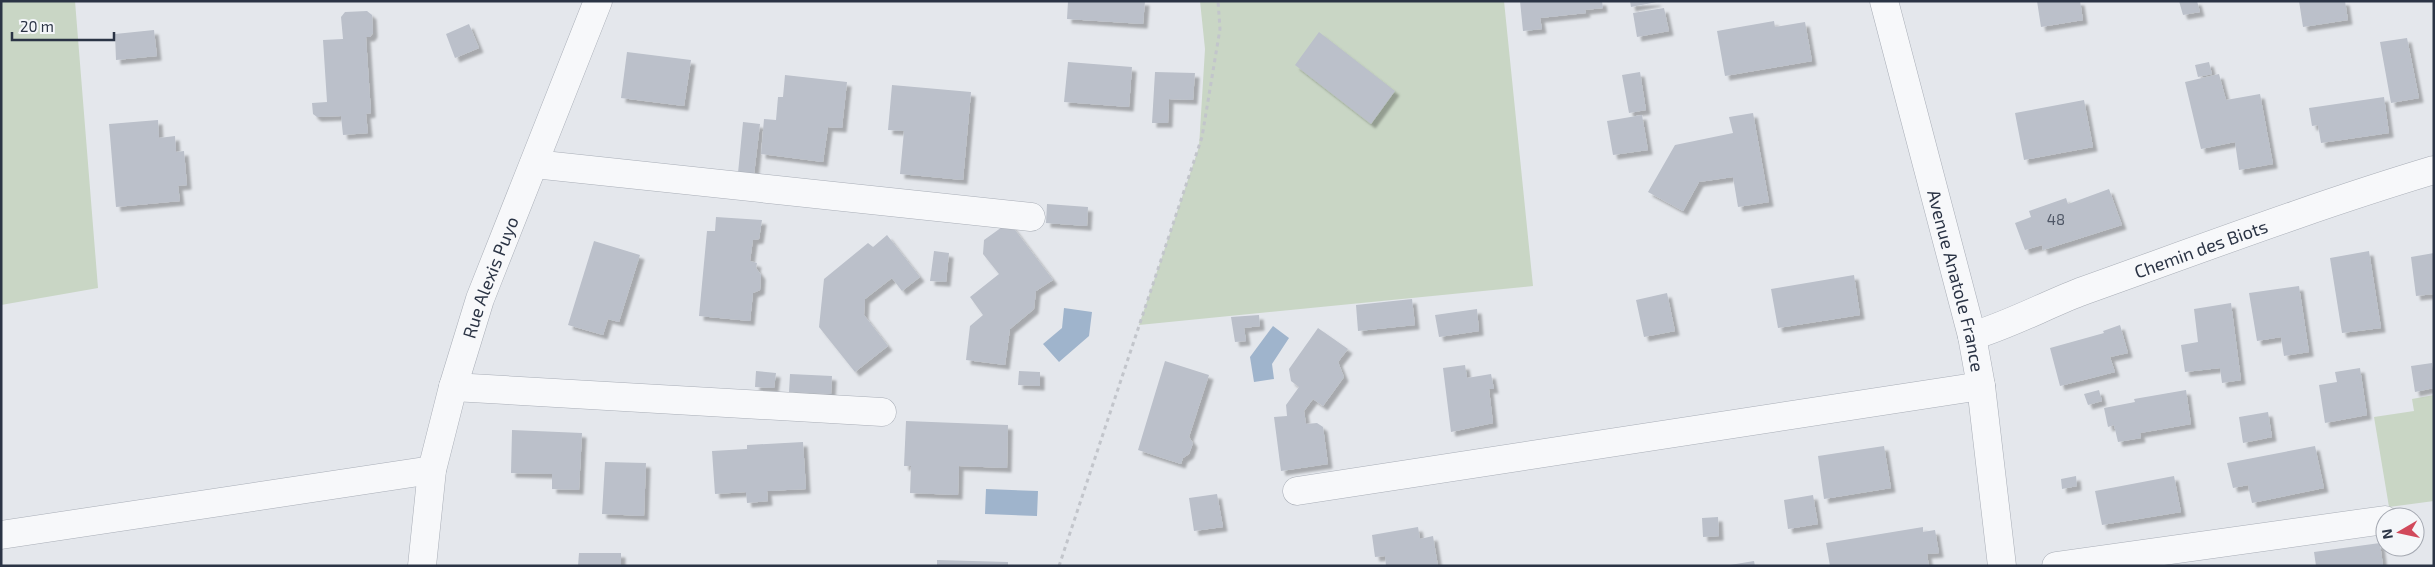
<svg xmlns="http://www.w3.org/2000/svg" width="2435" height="567" font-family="'Exo 2',sans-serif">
<defs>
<filter id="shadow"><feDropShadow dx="4.5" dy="4.5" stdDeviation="1" flood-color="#0004"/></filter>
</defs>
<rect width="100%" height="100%" fill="#e4e7ec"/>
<!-- green -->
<path fill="#c9d6c5" d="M1,1H75L98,288L1,305Z
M1200,1H1504L1533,286L1139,325L1199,147L1205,49Z
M2434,395V501L2389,507L2374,417L2414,411L2412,399Z"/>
<!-- water -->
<path fill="#9fb4cc" d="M1064,308L1092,312L1089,336L1059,362L1043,344L1062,328Z
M1273,326L1289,338L1272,364L1274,379L1254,382L1250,357Z
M986,489L1038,491L1037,516L985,514Z"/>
<!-- building -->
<path fill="#bbc0ca" filter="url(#shadow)" d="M1068,1H1145L1143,24L1067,19Z
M1520,1H1602L1603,8L1585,10L1586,13L1540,18L1542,29L1523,31Z
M1630,1H1656L1657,2L1631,7Z
M2037,1H2080L2083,20L2041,27Z
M2179,1H2197L2200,12L2183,15Z
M2299,1H2345L2348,20L2303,27Z
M1664,8L1669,31L1637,37L1633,13Z
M367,11L372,15L373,33L370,37H366L371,113L366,114L368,133L343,135L341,116L317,117L313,114L312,103L327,102L323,40L343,39L341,17L345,12Z
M1774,21L1775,27L1805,22L1812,61L1725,76L1717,31Z
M469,24L479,48L455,58L446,34Z
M154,30L157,56L116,60L115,34Z
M1319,32L1395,91L1371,124L1295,65Z
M2407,38L2419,98L2391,103L2380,42Z
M627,52L691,60L684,106L621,98Z
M1068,62L1132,67L1129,107L1064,102Z
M2209,62L2212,74L2198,77L2195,65Z
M1155,72L1195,73L1193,100L1169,99L1168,123H1152Z
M1640,72L1646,110L1629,113L1622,75Z
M2219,74L2226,100L2260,94L2273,164L2239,170L2235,142L2201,149L2185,82Z
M785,75L847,82L842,128L828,127L823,162L761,154L764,119L776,120L778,97H783Z
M892,85L971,92L963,180L900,174L904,131L888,130Z
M2384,97L2389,133L2321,143L2318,125L2312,126L2309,108Z
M2084,100L2093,147L2024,160L2015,113Z
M1753,113L1769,202L1738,207L1733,177L1699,182L1683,211L1648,192L1675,145L1733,133L1729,117Z
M1642,115L1648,150L1613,155L1607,121Z
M158,120L159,138L175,136L176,152L184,151L187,185L178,186L180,201L116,207L109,124Z
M743,122L760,124L754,175L738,173Z
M2109,189L2122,225L2043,250L2042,245L2025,250L2015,223L2031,217L2029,211L2066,198L2068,204Z
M1047,204L1088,207L1087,226L1046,223Z
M716,217L762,220L759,239L753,240L750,261L757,263L756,268L761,275L760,290L753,293L750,321L699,316L707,231H715Z
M1009,222L1053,280L1036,291L1034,309L1010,329L1005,365L966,360L970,326L983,315L970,297L999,274L983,254L984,240Z
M887,235L920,277L902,291L892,278L865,299L864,315L888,346L855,372L819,327L824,279L868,243L873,247Z
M594,241L640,255L619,322L608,319L603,335L568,325Z
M934,251L949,253L946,282L930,281Z
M2369,251L2381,328L2342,333L2330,258Z
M2434,253V294L2416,296L2411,257Z
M1854,275L1860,315L1778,328L1771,289Z
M2299,286L2309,352L2284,356L2281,337L2257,341L2249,293Z
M1667,293L1675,331L1644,337L1636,300Z
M1412,299L1415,325L1358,331L1356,305Z
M2231,303L2241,380L2222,383L2220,368L2185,372L2181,345L2198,342L2194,309Z
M1477,309L1479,331L1439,337L1435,315Z
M1259,315L1260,326L1244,328L1246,341L1235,342L1231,317Z
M2120,325L2128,353L2110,357L2115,372L2060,386L2050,348L2104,333L2103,331Z
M1318,328L1348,349L1338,362L1344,377L1323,406L1313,399L1304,411L1306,424L1317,423L1323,427L1328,464L1281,471L1274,417L1287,416L1286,405L1299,387L1291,381L1289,369Z
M1165,361L1209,375L1189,437L1193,443L1189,454L1183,458L1181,464L1138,450Z
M2432,363L2434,388L2415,392L2411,366Z
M1465,365L1467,378L1491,374L1494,389H1489L1493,423L1451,432L1443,368Z
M2360,368L2367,415L2325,423L2319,385L2337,382L2335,372Z
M756,371L776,373L774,388L755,387Z
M1019,371L1040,372V386L1018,385Z
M790,374L832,376L831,394L789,392Z
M2099,390L2102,401L2088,405L2084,394Z
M2186,390L2191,424L2140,433L2141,438L2118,442L2114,425L2108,427L2104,408L2135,402L2134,399Z
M2268,412L2272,437L2243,443L2239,417Z
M906,421L1008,425L1007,468L959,466L958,495L910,493L911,466H904Z
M512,430L582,433L579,490L552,489V474L511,473Z
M803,442L806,489L767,491L768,501L747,503L746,492L715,494L712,451L747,449V445Z
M1884,446L1891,488L1824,499L1818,456Z
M2315,446L2324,488L2252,503L2248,485L2233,488L2227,463Z
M605,462L646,463L644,516L602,514Z
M2076,476L2077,486L2062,489L2061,479Z
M2174,476L2181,512L2102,525L2095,491Z
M1217,494L1223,527L1194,531L1189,498Z
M1813,495L1818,524L1788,529L1784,500Z
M1718,517L1719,536L1703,537L1702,518Z
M1418,527L1420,539L1433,536L1438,566H1386L1385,556L1375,557L1372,535Z
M1923,527V532L1935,530L1939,553L1927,554L1929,566H1830L1826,543Z
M2380,543L2383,566H2316L2314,552Z
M579,553H621V566H578Z
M937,560L1008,562V566H937Z
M1754,561L1755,566H1730V565Z"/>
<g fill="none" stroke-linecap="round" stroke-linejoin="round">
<!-- minor casing -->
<g stroke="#a9aeb7" stroke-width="29">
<g id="minor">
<path id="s1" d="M1884,1L1972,336L1981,386L2002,566"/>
<path d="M534,164L1031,217"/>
<path id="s2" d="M1972,336C2009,325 2044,306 2080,292C2198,250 2314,206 2434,170"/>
<path d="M453,387L882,412"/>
<path d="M1297,491L1981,386"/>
<path d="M1,535L432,470"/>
<path id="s3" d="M422,566L432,470L453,387L480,299L598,1"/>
<path d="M2056,566L2385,520"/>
</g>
</g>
<!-- path -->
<path stroke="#c2c5cb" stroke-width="3" stroke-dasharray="4 4" stroke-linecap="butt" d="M1059,566L1202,137L1220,29L1218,1"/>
<!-- minor -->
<use href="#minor" stroke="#f7f8fa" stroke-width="28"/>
</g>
<g text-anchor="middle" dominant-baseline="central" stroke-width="4.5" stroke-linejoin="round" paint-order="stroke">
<!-- number labels -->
<g font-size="15" fill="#4f5766">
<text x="2056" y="219">48</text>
</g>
<!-- street labels -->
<g font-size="18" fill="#2b3445" stroke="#f4f6f9">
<text stroke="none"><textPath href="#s2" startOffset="245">Chemin des Biots</textPath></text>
<text stroke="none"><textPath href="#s3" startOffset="298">Rue Alexis Puyo</textPath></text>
<text stroke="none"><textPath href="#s1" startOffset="289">Avenue Anatole France</textPath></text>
</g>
</g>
<!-- border -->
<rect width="2435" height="567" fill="none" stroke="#2b3445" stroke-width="5"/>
<!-- north arrow -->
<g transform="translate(2400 532) rotate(261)"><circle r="24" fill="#f4f6f9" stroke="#a4a8b1"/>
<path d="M0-4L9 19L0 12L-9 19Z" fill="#d1495b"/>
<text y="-8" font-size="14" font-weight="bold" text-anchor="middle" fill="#2b3445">N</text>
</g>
<!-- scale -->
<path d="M12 32v8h102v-8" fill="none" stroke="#2b3445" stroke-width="2.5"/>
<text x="20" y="32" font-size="15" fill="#2b3445" stroke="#f4f6f9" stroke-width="4" paint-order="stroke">20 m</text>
</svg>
